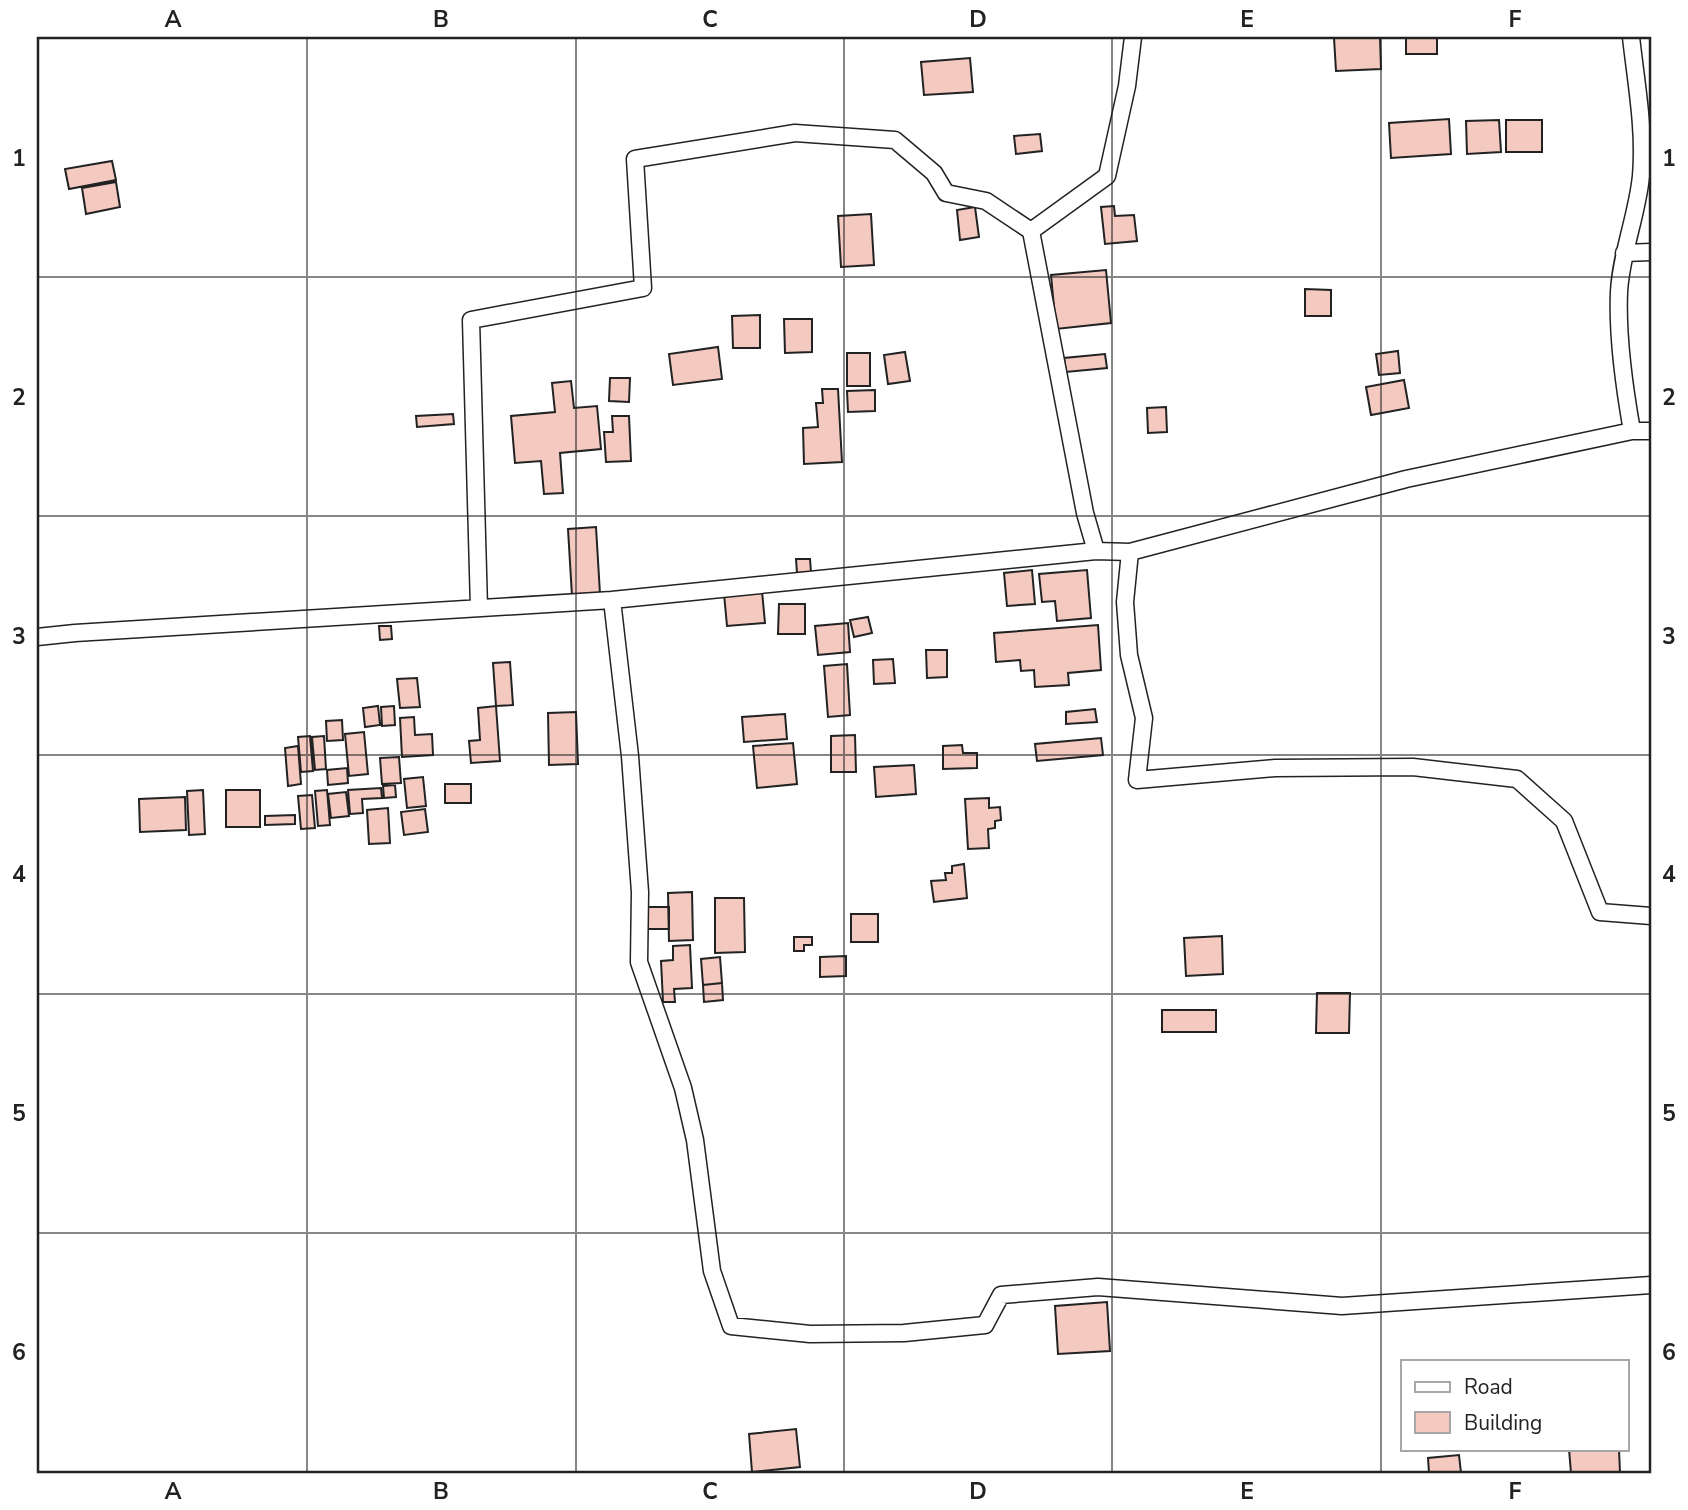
<svg xmlns="http://www.w3.org/2000/svg" width="1688" height="1510" font-family="'Nunito Sans',sans-serif">
<rect width="100%" height="100%" fill="#fff"/>
<!-- building -->
<path fill="#f3c9c0" stroke="#222" stroke-width="2" d="M1380,37L1381,69L1336,71L1334,38Z
M1406,37H1437V54H1406Z
M970,58L973,92L924,95L921,62Z
M1449,119L1451,154L1391,158L1389,123Z
M1499,120L1501,152L1467,154L1466,121Z
M1506,120H1542V152H1506Z
M1040,134L1042,151L1016,154L1014,136Z
M112,161L116,180L69,189L65,169Z
M116,182L120,207L86,214L82,188Z
M1114,206L1115,216L1134,215L1137,241L1105,244L1101,207Z
M975,207L979,237L960,240L957,210Z
M871,214L874,265L841,267L838,216Z
M1106,270L1111,323L1056,329L1051,275Z
M1305,289L1331,290V316H1305Z
M760,315V348H733L732,316Z
M784,319H812V352L785,353Z
M718,347L722,379L673,385L669,354Z
M1398,351L1400,373L1379,375L1376,354Z
M905,352L910,381L888,384L884,355Z
M847,353H870V386H847Z
M1105,354L1107,368L1066,372L1064,358Z
M610,378H630L629,402L609,401Z
M1404,380L1409,408L1371,415L1366,387Z
M571,381L574,408L597,406L601,449L560,453L563,493L544,494L541,461L515,463L511,416L555,412L552,383Z
M822,389H838L842,462L804,464L803,428L818,427L816,403H823Z
M875,390V411L848,412L847,391Z
M1166,407L1167,432L1148,433L1147,408Z
M453,414L454,424L417,427L416,416Z
M612,416H629L631,461L606,462L604,432H613Z
M596,527L600,594L572,596L568,529Z
M796,559H810L811,572L797,573Z
M1032,570L1035,604L1007,606L1004,573Z
M1087,570L1091,618L1057,621L1055,601L1042,602L1039,574Z
M762,591L765,623L727,626L724,594Z
M779,604H805V634H778Z
M868,617L872,633L854,637L850,620Z
M848,623L850,652L818,655L815,626Z
M1098,625L1101,670L1068,673L1069,685L1035,687L1034,670L1021,671L1020,660L996,662L994,633Z
M379,626H391L392,639L380,640Z
M926,650H947V677L927,678Z
M893,659L895,683L874,684L873,660Z
M510,662L513,705L496,706L493,663Z
M847,664L850,715L828,717L824,666Z
M417,678L420,707L400,708L397,679Z
M378,706L380,725L365,727L363,708Z
M394,706L395,725L382,726L381,707Z
M496,706L500,761L471,763L469,741L480,740L478,708Z
M1095,709L1097,722L1066,724V712Z
M576,712L578,764L549,765L548,713Z
M785,714L787,739L744,742L742,717Z
M414,717L415,735L432,734L433,755L402,757L400,718Z
M342,720L343,740L327,741L326,721Z
M364,732L368,774L349,776L345,734Z
M855,735L856,772H831V736Z
M310,736L313,771L301,772L298,737Z
M324,736L326,769L315,770L312,737Z
M1101,738L1103,755L1037,761L1035,744Z
M793,743L797,784L757,788L753,746Z
M962,745L963,753H977V768L943,769V746Z
M298,746L301,784L288,786L285,748Z
M399,757L401,783L382,784L380,758Z
M914,765L916,794L876,797L874,767Z
M347,768L348,783L328,785L327,770Z
M423,777L426,806L407,808L404,779Z
M445,784H471V803H445Z
M395,785L396,797L384,798L383,786Z
M381,788L382,798L362,799L363,813L350,814L348,790Z
M203,790L205,834L189,835L187,791Z
M226,790H260V827H226Z
M327,790L330,825L318,826L315,791Z
M346,792L349,816L331,818L328,794Z
M312,795L315,828L301,829L298,796Z
M185,797L186,830L140,832L139,799Z
M989,798V808L1000,807L1001,820L995,821V828L988,829L989,848L968,849L965,799Z
M388,808L390,843L369,844L367,810Z
M425,809L428,832L404,835L401,812Z
M295,815V824L265,825V816Z
M964,864L967,898L934,902L931,881L946,880L945,873H952V866Z
M692,892L693,940L669,941L668,893Z
M715,898H744L745,952L715,953Z
M642,907H669V929H642Z
M851,914H878V942H851Z
M1222,936L1223,974L1186,976L1184,938Z
M794,937H812V945H804V951H794Z
M690,945L692,988L674,989L675,1002H663L661,961L673,960V946Z
M846,956V976L820,977V957Z
M720,957L722,983L703,985L701,959Z
M722,983L723,1000L704,1002L703,985Z
M1317,993H1350L1349,1033H1316Z
M1162,1010H1216V1032H1162Z
M1107,1302L1110,1351L1058,1354L1055,1306Z
M796,1429L800,1467L752,1472L749,1434Z
M1569,1449H1619L1620,1473H1571Z
M1459,1455L1461,1473H1429L1428,1458Z"/>
<g fill="none" stroke-linecap="round" stroke-linejoin="round">
<!-- minor casing -->
<g stroke="#222" stroke-width="19">
<path id="minor" d="M1631,37C1636,82 1645,130 1641,176C1637,216 1621,253 1619,292C1617,338 1624,386 1632,431H1651
M1031,231L1107,176L1127,86L1133,37
M1624,253L1651,252
M1130,552L1125,602L1129,655L1144,718L1137,780L1275,768L1413,767L1517,779L1564,821L1600,912L1651,916
M612,600L630,756L640,892L639,962L683,1088L695,1140L712,1271L731,1326L810,1334L904,1333L985,1325L1001,1295L1098,1287L1342,1306L1651,1285
M479,608L471,320L643,288L635,159L795,133L895,140L934,173L946,193L986,201L1031,231L1085,513L1096,551
M37,637L75,633L612,600L1096,551L1130,552L1406,479L1632,431"/>
</g>
<!-- minor -->
<use href="#minor" stroke="#fff" stroke-width="16"/>
</g>
<!-- grid -->
<path fill="none" stroke="#222" stroke-width="2" stroke-opacity="0.55" d="M307,37V1473M576,37V1473M844,37V1473M1112,37V1473M1381,37V1473M37,277H1651M37,516H1651M37,755H1651M37,994H1651M37,1233H1651"/>
<!-- border -->
<rect width="1688" height="1510" fill="none" stroke="#ffffff" stroke-width="77"/>
<!-- legend -->
<rect x="1401" y="1360" width="228" height="91" fill="#ffffff" stroke="#a7a7a7" stroke-width="2"/>
<rect x="1415" y="1382" width="35" height="10" fill="#ffffff" stroke="#a7a7a7" stroke-width="2"/>
<text x="1464" y="1394" font-size="21" fill="#222222">Road</text>
<rect x="1415" y="1412" width="35" height="21" fill="#f3c9c0" stroke="#a7a7a7" stroke-width="2"/>
<text x="1464" y="1430" font-size="21" fill="#222222">Building</text>
<rect x="38" y="38" width="1612" height="1434" fill="none" stroke="#222" stroke-width="2.5"/>
<g font-size="23" text-anchor="middle" font-weight="bold" fill="#222">
<text x="173" y="27">A</text>
<text x="441" y="27">B</text>
<text x="710" y="27">C</text>
<text x="978" y="27">D</text>
<text x="1247" y="27">E</text>
<text x="1515" y="27">F</text>
<text x="19" y="166">1</text>
<text x="1669" y="166">1</text>
<text x="19" y="405">2</text>
<text x="1669" y="405">2</text>
<text x="19" y="644">3</text>
<text x="1669" y="644">3</text>
<text x="19" y="882">4</text>
<text x="1669" y="882">4</text>
<text x="19" y="1121">5</text>
<text x="1669" y="1121">5</text>
<text x="19" y="1360">6</text>
<text x="1669" y="1360">6</text>
<text x="173" y="1499">A</text>
<text x="441" y="1499">B</text>
<text x="710" y="1499">C</text>
<text x="978" y="1499">D</text>
<text x="1247" y="1499">E</text>
<text x="1515" y="1499">F</text>
</g>
</svg>
